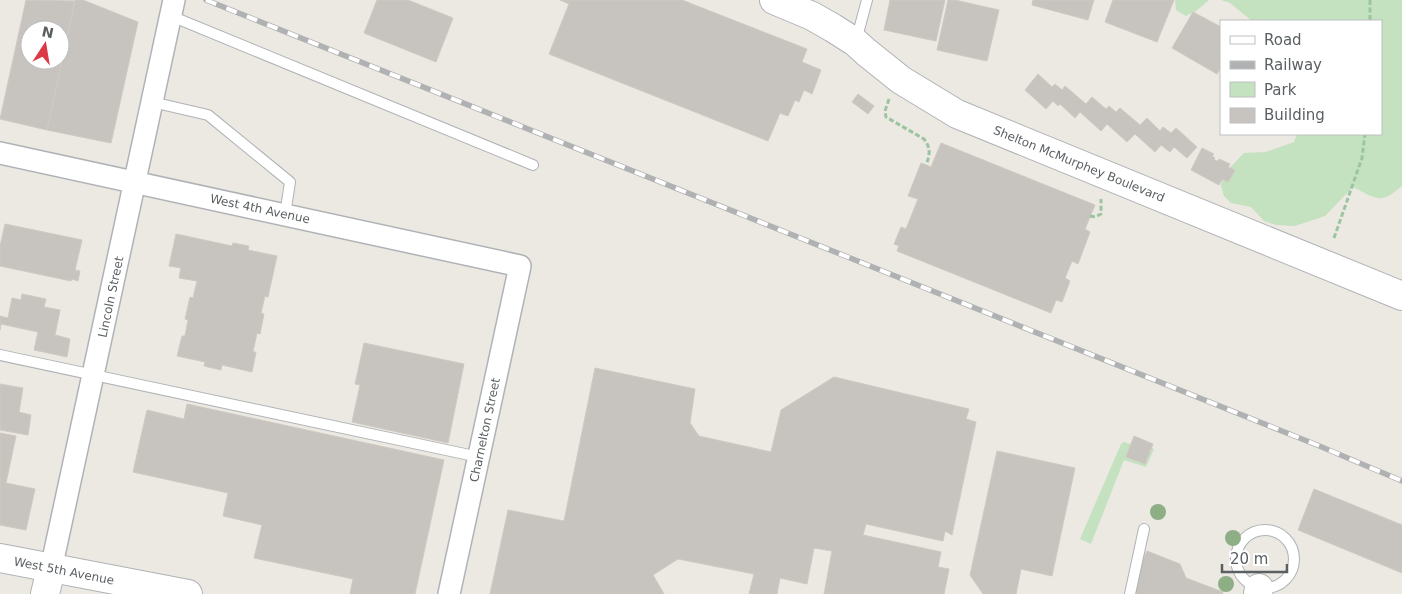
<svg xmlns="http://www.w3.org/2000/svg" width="1402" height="594" font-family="'DejaVu Sans',sans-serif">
<rect width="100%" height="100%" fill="#ece8e2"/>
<!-- green -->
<path fill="#c5e2c0" d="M1175,0H1209L1196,11L1186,16L1176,10Z
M1221,0H1402V186C1380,205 1377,199 1353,187L1325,216L1295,226L1276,225L1264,221L1251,207L1231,203L1224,196L1221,186L1222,176L1244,153L1266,152L1294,142L1297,134H1381V21H1252L1230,3Z
M1124,442L1131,444L1126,457L1145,464L1151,448L1154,449L1146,467L1124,460L1091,544L1080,539L1121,444Z"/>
<!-- building -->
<path fill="#c7c3be" stroke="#d0c9c1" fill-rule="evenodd" d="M26,0L75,1L47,130L0,119ZM30,30H60V60H30Z
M75,0H83L138,22L111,143L47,130Z
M377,0H408L453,18L436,62L364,33Z
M560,0H682L807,49L802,62L821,70L812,94L804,90L799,102L795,100L788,116L780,113L768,141L549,54L569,4Z
M890,0H945L936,41L884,30Z
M948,0H955L999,10L987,61L937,50Z
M1033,0H1094L1088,20L1032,5Z
M1113,0H1174L1157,42L1105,22Z
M1193,12L1221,27V67L1217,74L1172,48Z
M1038,74L1052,87L1055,84L1062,90L1065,86L1086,104L1092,97L1106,109L1109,106L1116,112L1120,108L1140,125L1147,118L1160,131L1163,127L1171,133L1176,128L1197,147L1187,158L1174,147L1170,152L1161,145L1155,152L1135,134L1127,142L1107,124L1101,131L1080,112L1075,118L1060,104L1058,106L1053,101L1046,109L1025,90Z
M858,94L874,106L868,114L852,102Z
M941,143L1095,205L1085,229L1090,232L1078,264L1072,261L1065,278L1070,281L1062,302L1056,300L1051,313L897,251L899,246L894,244L901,227L906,229L918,199L908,196L921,163L931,167Z
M1202,148L1214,154L1212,156L1215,158L1214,160L1218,161L1219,159L1230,164L1228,167L1235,170L1228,182L1222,179L1219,185L1191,170Z
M5,224L82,240L75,270L80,271L78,281L72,279L71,281L0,266V246Z
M176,234L232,246L233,243L249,246L248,250L277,256L268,297L265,296L261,313L264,314L260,334L257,333L253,352H256L252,372L222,365L221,370L204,366L205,362L177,356L182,336H185L188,320L185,319L190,297L193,298L197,281L179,278L181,268L169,266Z
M22,294L46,299L44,307L60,310L55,335L70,339L67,357L34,350L38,332L1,324L0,330V316L8,318L12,298L21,300Z
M364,343L464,364L448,443L352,422L360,385L355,384Z
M595,368L695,389L690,423L699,436L771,452L781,410L834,377L969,409L966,419L976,422L952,535L945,531L943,541L866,524L863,535L941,552L938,567L949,569L944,594H824L832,551L814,548L807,584L780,578L777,594H749L754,574L678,559L653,575L664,594H490L508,510L564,521Z
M0,384L23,388L19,412L31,415L28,435L0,430Z
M187,404L444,460L415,594H350L353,579L254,558L262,525L223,516L228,493L133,472L147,410L184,419Z
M0,433L16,436L6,483L35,489L26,530L0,525Z
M1134,436L1153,444L1145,464L1126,457Z
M997,451L1075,468L1052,576L1021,569L1016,594H983L970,575Z
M1314,489L1402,525V573L1298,530Z
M1147,551L1180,564L1186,578L1223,592L1222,594H1135L1142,562Z"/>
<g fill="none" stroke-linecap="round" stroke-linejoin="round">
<!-- lane casing -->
<g stroke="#afb3b6" stroke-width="12">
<path id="lane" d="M171,16L533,165
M856,41L867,0
M152,102L208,115L290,182L285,215
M0,355L479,457
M1236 559a29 29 0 1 1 58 0a29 29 0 1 1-58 0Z
M1130,594L1144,529"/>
</g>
<!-- street casing -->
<g stroke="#afb3b6" stroke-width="24">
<path id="street" d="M0,153L520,266L449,594
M51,569L174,0"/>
</g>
<!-- secondary casing -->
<g stroke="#afb3b6" stroke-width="30">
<path id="secondary" d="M774,0L812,16L833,28L855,42L866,52L901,80L957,114L1402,296
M0,558L188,594
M45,594L51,569
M1258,594L1259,588"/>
</g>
<!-- path -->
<path stroke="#9bc5a0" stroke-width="3" stroke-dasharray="5 2.5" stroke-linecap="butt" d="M1370,0V21
M889,99L885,111L886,117L924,139C931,148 930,155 926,165
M1090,216L1095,217L1101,214V199
M1334,238L1362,158L1365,134
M1279,534L1281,527"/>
<!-- lane -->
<use href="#lane" stroke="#fff" stroke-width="10"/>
<!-- street -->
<use href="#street" stroke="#fff" stroke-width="21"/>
<!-- secondary -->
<use href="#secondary" stroke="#fff" stroke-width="28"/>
<!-- rail casing -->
<g stroke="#b0b1b2" stroke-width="5.5">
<path id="rail" d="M206,0L1317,445L1402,481"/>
</g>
<!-- rail -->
<use href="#rail" stroke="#fff" stroke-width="4" stroke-dasharray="11" stroke-linecap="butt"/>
</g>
<!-- trees -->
<g fill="#8eaf86">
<circle cx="1158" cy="512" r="8"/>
<circle cx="1233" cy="538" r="8"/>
<circle cx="1226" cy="584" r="8"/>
</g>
<g text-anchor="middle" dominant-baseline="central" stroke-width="5" stroke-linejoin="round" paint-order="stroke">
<!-- street labels -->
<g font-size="12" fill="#5a5f62" stroke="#fff">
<text transform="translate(1079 164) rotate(22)">Shelton McMurphey Boulevard</text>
<text transform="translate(260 209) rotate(12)">West 4th Avenue</text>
<text transform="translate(111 297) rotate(-78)">Lincoln Street</text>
<text transform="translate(485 430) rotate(-78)">Charnelton Street</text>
<text transform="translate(64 571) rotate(11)">West 5th Avenue</text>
</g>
</g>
<!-- legend -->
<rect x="1220" y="20" width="162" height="115" fill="#ffffff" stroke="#bdbfc0"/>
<rect x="1230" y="36" width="25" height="8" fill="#ffffff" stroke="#bdbfc0"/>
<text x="1264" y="45" font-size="15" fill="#5a5f62">Road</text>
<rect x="1230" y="61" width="25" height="8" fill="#b0b1b2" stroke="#bdbfc0"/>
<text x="1264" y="70" font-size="15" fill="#5a5f62">Railway</text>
<rect x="1230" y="82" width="25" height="15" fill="#c5e2c0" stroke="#bdbfc0"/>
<text x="1264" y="95" font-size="15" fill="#5a5f62">Park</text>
<rect x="1230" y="108" width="25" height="15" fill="#c7c3be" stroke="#bdbfc0"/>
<text x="1264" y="120" font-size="15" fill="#5a5f62">Building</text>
<!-- north arrow -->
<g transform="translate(45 45) rotate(12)"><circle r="24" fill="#ffffff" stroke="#bdbfc0"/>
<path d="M0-4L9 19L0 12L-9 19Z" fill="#db3944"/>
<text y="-8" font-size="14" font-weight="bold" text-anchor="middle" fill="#5a5f62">N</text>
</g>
<!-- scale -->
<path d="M1222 564v8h65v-8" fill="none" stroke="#5a5f62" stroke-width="2.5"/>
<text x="1230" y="564" font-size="15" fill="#5a5f62" stroke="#ffffff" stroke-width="4" paint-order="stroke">20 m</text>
</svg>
